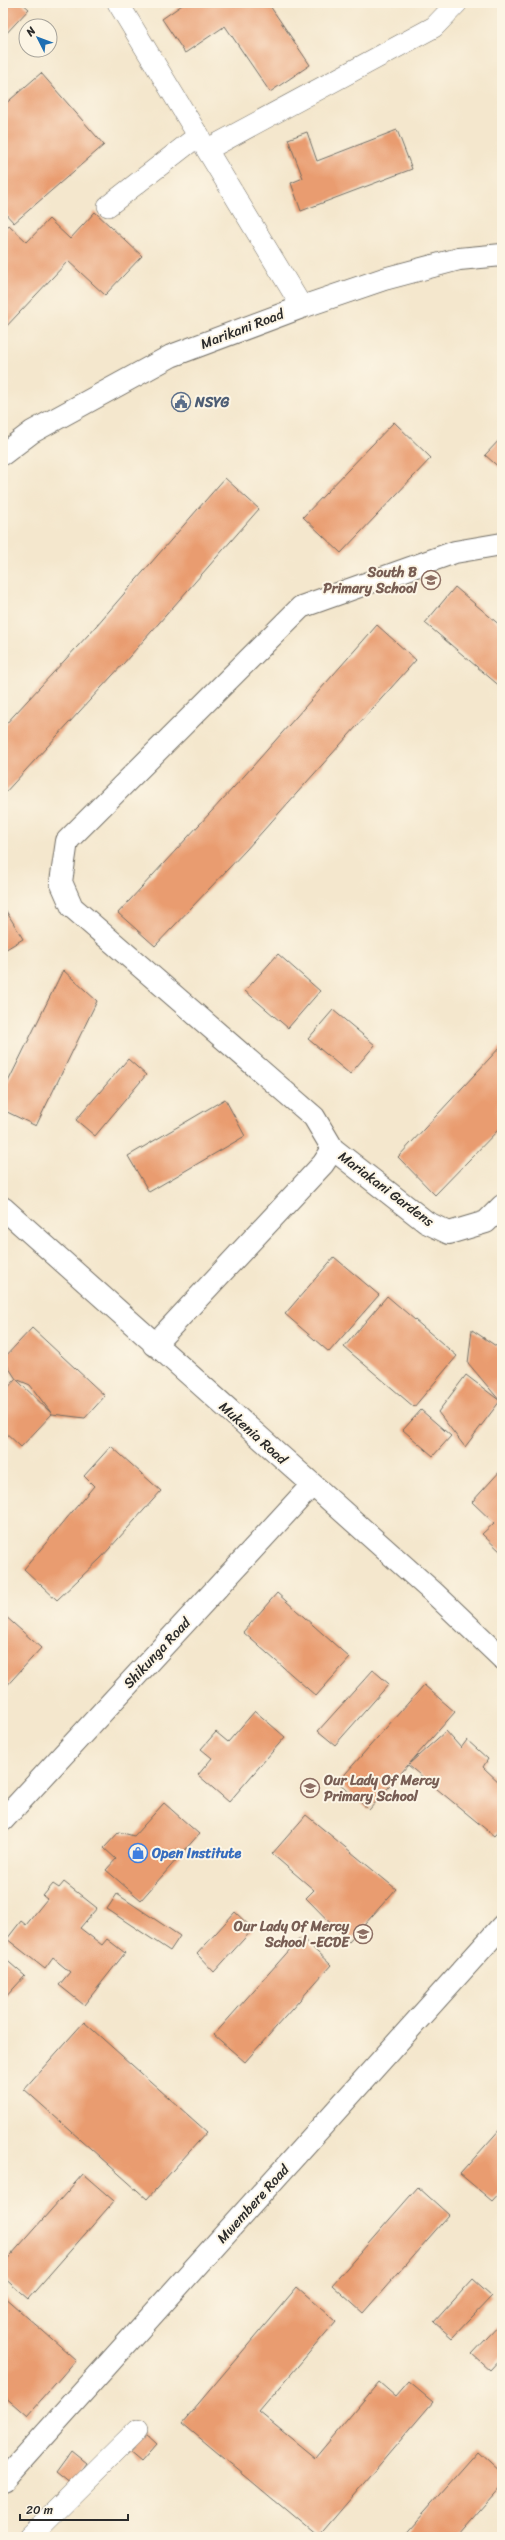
<svg xmlns="http://www.w3.org/2000/svg" width="505" height="2540" font-family="Sriracha,sans-serif">
<rect width="100%" height="100%" fill="#fcf5e5"/>
<filter id="ink" filterUnits="userSpaceOnUse"><feTurbulence type="fractalNoise" baseFrequency=".025" numOctaves="2"/><feDisplacementMap in="SourceGraphic" scale="8" xChannelSelector="R" yChannelSelector="G"/><feConvolveMatrix kernelMatrix="1 2 1 2 8 2 1 2 1" color-interpolation-filters="sRGB"/></filter>
<filter id="wash" filterUnits="userSpaceOnUse"><feTurbulence type="fractalNoise" baseFrequency=".012" numOctaves="4" result="noise"/><feDisplacementMap in="SourceGraphic" scale="16" xChannelSelector="R" yChannelSelector="G"/><feGaussianBlur stdDeviation="0.9" result="paint"/><feColorMatrix in="noise" values="0 0 0 0 0 0 0 0 0 0 0 0 0 0 0 0 0 1.4 0 .05"/><feComposite in="paint" operator="in"/></filter>
<g filter="url(#wash)">
<rect width="100%" height="100%" fill="#f4e7cd"/>
<g id="blocks">
<!-- building -->
<path fill="#e99c70" d="M3,3H22L29,9L3,37Z
M185,3H268L310,65L270,92L225,26L185,53L162,19Z
M41,73L104,145L14,223L3,211V106Z
M397,130L412,169L301,211L291,183L303,178L288,139L307,132L317,161Z
M95,212L142,256L105,295L68,261L3,330V232L9,225L27,242L49,219L70,239Z
M394,422L431,458L341,553L303,517Z
M502,437V470L485,455Z
M225,478L259,509L123,664L3,795V727L89,634Z
M455,587L502,627V688L425,623Z
M377,625L416,660L246,850L155,946L118,913L245,775Z
M3,906L23,939L3,951Z
M278,954L320,991L288,1028L245,991Z
M63,970L97,1001L36,1126L3,1110V1092Z
M333,1010L375,1045L350,1074L308,1039Z
M502,1045V1126L435,1195L398,1157Z
M128,1059L146,1075L95,1136L76,1120Z
M225,1099L245,1136L149,1192L128,1156Z
M334,1257L379,1295L329,1352L285,1314Z
M387,1296L457,1356L414,1407L344,1347Z
M32,1328L105,1396L85,1418L52,1414L30,1385L16,1379L3,1359Z
M472,1330L502,1350V1397L500,1401L465,1447L438,1412L466,1375L500,1401L468,1363Z
M3,1369L9,1375L3,1382Z
M16,1379L52,1414L21,1447L3,1430V1393Z
M421,1410L451,1436L433,1456L403,1430Z
M111,1446L161,1491L101,1558L57,1600L24,1569L94,1486L84,1476Z
M502,1469V1553L482,1534L494,1523L472,1502Z
M277,1593L350,1658L316,1696L243,1632Z
M4,1615L41,1648L3,1690V1617Z
M373,1670L389,1684L335,1745L318,1731Z
M424,1685L455,1712L409,1764L446,1731L461,1748L467,1740L488,1759L483,1767L502,1785V1827L494,1836L408,1765L369,1810L338,1782Z
M255,1711L285,1737L229,1802L198,1775L212,1758L201,1749L216,1732L228,1742Z
M164,1803L199,1834L141,1900L106,1870L116,1859L104,1848L119,1832L134,1836Z
M306,1815L396,1889L349,1942L306,1898L314,1890L272,1854Z
M64,1882L97,1908L80,1928L102,1945L107,1939L125,1953L84,2005L59,1985L70,1972L53,1958L45,1969L7,1939L21,1921L26,1925L47,1899L43,1896L53,1884L59,1888Z
M117,1894L180,1936L170,1951L107,1909Z
M235,1912L253,1929L214,1972L197,1954Z
M301,1937L331,1965L245,2062L214,2035Z
M3,1957L25,1976L3,2000Z
M84,2022L207,2132L147,2199L24,2089Z
M502,2127V2190L492,2201L460,2174Z
M83,2174L114,2201L28,2299L3,2277V2264Z
M418,2187L449,2215L363,2313L332,2285Z
M473,2279L492,2296L452,2338L434,2322Z
M297,2287L336,2321L259,2412L315,2458L379,2382L396,2397L409,2382L433,2402L318,2537L182,2423Z
M3,2296L76,2360L27,2416L3,2395Z
M502,2322V2357L490,2370L472,2354Z
M145,2433L157,2444L141,2462L128,2451Z
M72,2451L87,2463L71,2485L56,2473Z
M478,2451L502,2473V2486L457,2537H402Z"/>
</g>
</g>
<g filter="url(#ink)">
<use href="#blocks" fill-opacity="0" stroke="#716d64" stroke-width="1"/>
<g fill="none" stroke-linecap="round" stroke-linejoin="round">
<!-- lane casing -->
<g stroke="#716d64" stroke-width="22">
<path id="lane" d="M118,3L302,307
M208,149L434,27L457,3
M108,206L199,135
M29,2537L137,2430"/>
</g>
<!-- street casing -->
<g stroke="#716d64" stroke-width="24">
<path id="street" d="M3,454L32,432L171,356L302,307L384,279L459,259L502,255
M333,1149L426,1222L449,1233L486,1222L502,1206
M3,1208L434,1593L502,1658
M154,1345L323,1164L333,1149L314,1117L72,907L61,882L67,841L301,607L455,552L502,544
M3,1820L311,1486
M3,2481L502,1926"/>
</g>
<!-- lane -->
<use href="#lane" stroke="#fff" stroke-width="21"/>
<!-- street -->
<use href="#street" stroke="#fff" stroke-width="22"/>
</g>
</g>
<!-- icons -->
<defs>
<g id="civic-ring" transform="scale(1)"><circle r="9.5" fill="#fcf5e5" stroke="#5c6f8a" stroke-width="1.5"/><path d="M-.6-6.5H3V-4.5H.6V-3L4-1V1h2V6H-6V1h2V-1L-.6-3ZM-1.2 2.5V6h2.4V2.5Z" fill="#5c6f8a"/></g>
<g id="school-ring" transform="scale(1)"><circle r="9.5" fill="#fcf5e5" stroke="#8d6e63" stroke-width="1.5"/><path d="M0-5L7-2L0 1L-7-2ZM-4 1L0 2.5L4 1V4Q0 6-4 4Z" fill="#8d6e63"/></g>
<g id="shop-ring" transform="scale(1)"><circle r="9.5" fill="#fcf5e5" stroke="#3f7fe0" stroke-width="1.5"/><path d="M-5-2.5h2.3a2.7 3.5 0 0 1 5.4 0H5L5.5 6h-11ZM-1.5-2.5h3a1.5 2.3 0 0 0-3 0Z" fill="#3f7fe0"/></g>
</defs>
<g fill-rule="evenodd">
<use href="#civic-ring" x="181" y="402"/>
<use href="#school-ring" x="431" y="580"/>
<use href="#school-ring" x="310" y="1788"/>
<use href="#shop-ring" x="138" y="1853"/>
<use href="#school-ring" x="363" y="1934"/>
</g>
<g text-anchor="middle" dominant-baseline="central" stroke-width="4" stroke-linejoin="round" paint-order="stroke">
<!-- street labels -->
<g font-size="14" fill="#2b2b2b" stroke="#fcf5e5">
<text transform="translate(242 329) rotate(-21)">Marikani Road</text>
<text transform="translate(386 1189) rotate(37)">Mariakani Gardens</text>
<text transform="translate(253 1433) rotate(42)">Mukenia Road</text>
<text transform="translate(157 1653) rotate(-47)">Shikunga Road</text>
<text transform="translate(253 2204) rotate(-48)">Mwembere Road</text>
</g>
<!-- service labels -->
<g font-size="14" font-weight="bold" fill="#4e5e75" stroke="#fcf5e5" text-anchor="start">
<text x="195" y="402">NSYG</text>
</g>
<!-- education labels -->
<g font-size="14" font-weight="bold" fill="#785e54" stroke="#fcf5e5" text-anchor="end">
<text x="417" y="572">South B<tspan x="417" dy="16">Primary School</tspan></text>
<text x="324" y="1780" text-anchor="start">Our Lady Of Mercy<tspan x="324" dy="16">Primary School</tspan></text>
<text x="349" y="1926">Our Lady Of Mercy<tspan x="349" dy="16">School -ECDE</tspan></text>
</g>
<!-- shop labels -->
<g font-size="14" font-weight="bold" fill="#366cbe" stroke="#fcf5e5" text-anchor="start">
<text x="152" y="1853">Open Institute</text>
</g>
</g>
<!-- margin -->
<rect width="505" height="2540" fill="none" stroke="#fcf5e5" stroke-width="16"/>
<!-- north arrow -->
<g transform="translate(38 38) rotate(312)"><circle r="19" fill="#fcf5e5" stroke="#a8a49b"/>
<path d="M0-3L7 15L0 10L-7 15Z" fill="#1f6fb2"/>
<text y="-6" font-size="11" font-weight="bold" text-anchor="middle" fill="#2b2b2b">N</text>
</g>
<!-- scale -->
<path d="M20 2514v6h108v-6" fill="none" stroke="#2b2b2b" stroke-width="2"/>
<text x="26" y="2514" font-size="12" fill="#2b2b2b" stroke="#fcf5e5" stroke-width="3" paint-order="stroke">20 m</text>
</svg>
